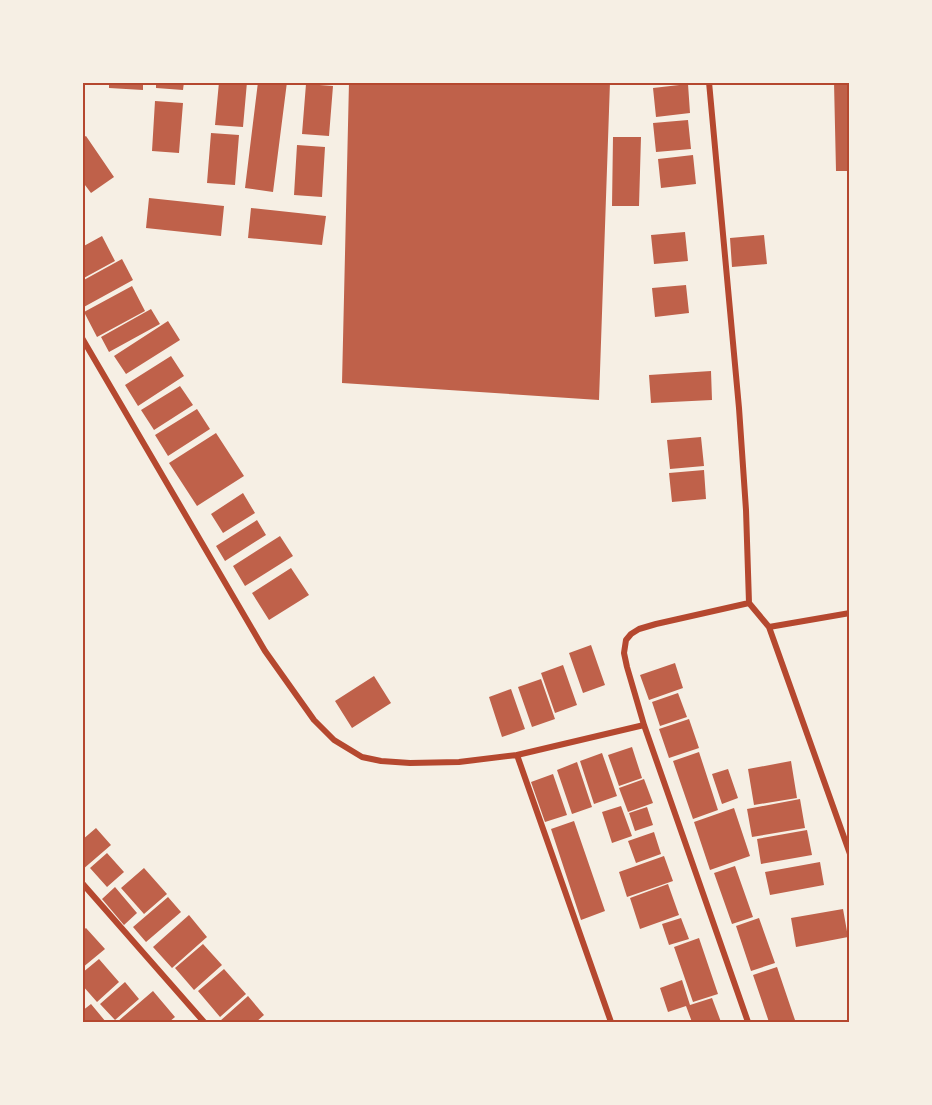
<svg xmlns="http://www.w3.org/2000/svg" width="932" height="1105" font-family="Barlow,sans-serif">
<rect width="100%" height="100%" fill="#f6efe4"/>
<!-- building -->
<path fill="#bf614a" d="M109,82H143V90L109,88Z
M156,82H184L183,90L156,88Z
M219,82H247L243,127L215,125Z
M258,82H287L273,192L245,188Z
M349,82H610L599,400L342,383Z
M834,82H850V171H836Z
M306,84L333,86L329,136L302,134Z
M688,84L690,113L656,117L653,88Z
M155,101L183,103L179,153L152,151Z
M688,120L691,149L656,152L653,123Z
M211,133L239,135L235,185L207,183Z
M86,136L114,177L91,193L82,181V138Z
M613,137H641L639,206H612Z
M297,145L325,147L322,197L294,195Z
M693,155L696,184L661,188L658,159Z
M149,198L224,206L221,236L146,228Z
M251,208L326,216L322,245L248,238Z
M685,232L688,261L654,264L651,235Z
M764,235L767,264L732,267L730,238Z
M102,236L115,261L82,279V247Z
M122,259L133,280L82,308V281Z
M686,285L689,313L655,317L652,288Z
M132,286L145,311L97,337L84,312Z
M151,309L160,324L109,352L101,337Z
M168,321L180,340L126,374L114,356Z
M171,356L184,376L138,406L125,385Z
M711,371L712,400L651,403L649,375Z
M180,386L193,405L154,430L141,410Z
M197,409L210,429L168,456L155,435Z
M216,433L244,476L197,506L169,463Z
M701,437L704,466L670,469L667,440Z
M704,470L706,499L672,502L669,473Z
M243,493L255,513L223,533L211,514Z
M257,520L266,535L225,561L216,546Z
M280,536L293,556L245,586L233,566Z
M291,568L309,595L269,620L252,593Z
M591,645L605,685L583,693L569,653Z
M675,663L683,688L649,700L640,675Z
M563,665L577,705L555,713L541,673Z
M374,676L391,703L352,728L335,701Z
M541,679L555,719L532,727L518,687Z
M511,689L525,729L502,737L489,697Z
M678,693L687,717L660,726L652,702Z
M689,719L699,748L669,758L659,729Z
M632,747L642,778L619,786L608,755Z
M699,752L718,810L693,819L673,761Z
M602,753L617,796L594,804L580,761Z
M791,761L797,798L754,805L748,769Z
M577,762L592,807L572,814L557,770Z
M728,769L738,798L722,804L712,774Z
M553,774L567,815L545,822L531,782Z
M644,779L653,803L628,812L619,788Z
M800,799L805,828L752,837L747,809Z
M621,806L632,836L612,843L602,812Z
M647,807L653,825L635,831L629,813Z
M734,808L750,856L710,870L694,822Z
M574,821L605,911L581,920L551,829Z
M96,828L111,845L82,870V840Z
M807,830L812,855L761,864L757,839Z
M654,832L661,854L636,863L628,841Z
M107,853L124,872L107,887L90,868Z
M664,856L673,881L627,897L619,872Z
M820,862L824,885L770,895L765,872Z
M735,866L753,917L732,924L714,873Z
M144,868L167,894L144,914L121,888Z
M668,884L679,915L640,929L630,898Z
M115,887L137,913L124,925L102,899Z
M168,897L181,912L146,942L133,927Z
M843,909L848,937L796,947L791,918Z
M189,915L207,937L172,968L153,947Z
M681,918L689,939L669,945L662,924Z
M759,918L775,963L751,971L736,926Z
M86,928L105,949L82,968V931Z
M699,938L718,994L693,1002L674,947Z
M203,944L222,965L194,990L175,968Z
M99,959L119,982L97,1002L82,985V973Z
M777,967L795,1020L786,1022H769L753,975Z
M224,969L246,994L220,1017L198,991Z
M682,980L690,1005L712,998L721,1022H692L686,1006L668,1012L660,988Z
M125,982L139,999L115,1020L100,1004Z
M153,991L175,1017L169,1022H117Z
M248,996L264,1015L256,1022H222L220,1021Z
M91,1004L106,1022H82V1011Z"/>
<g fill="none" stroke-linecap="round" stroke-linejoin="round">
<!-- minor -->
<path stroke="#b5482f" stroke-width="6" d="M709,82L739,408L746,510L749,603L769,627L850,854
M82,338L265,651L314,720L334,740L362,757L381,761L410,763L459,762L517,755
M769,627L850,613
M82,883L204,1022
M611,1022L517,755L644,725
M748,1022L644,725L627,667L624,653L626,640L631,634L639,629L656,624L749,603"/>
</g>
<!-- border -->
<rect width="932" height="1105" fill="none" stroke="#f6efe4" stroke-width="168"/>
<rect x="84" y="84" width="764" height="937" fill="none" stroke="#b5482f" stroke-width="2"/>
</svg>
